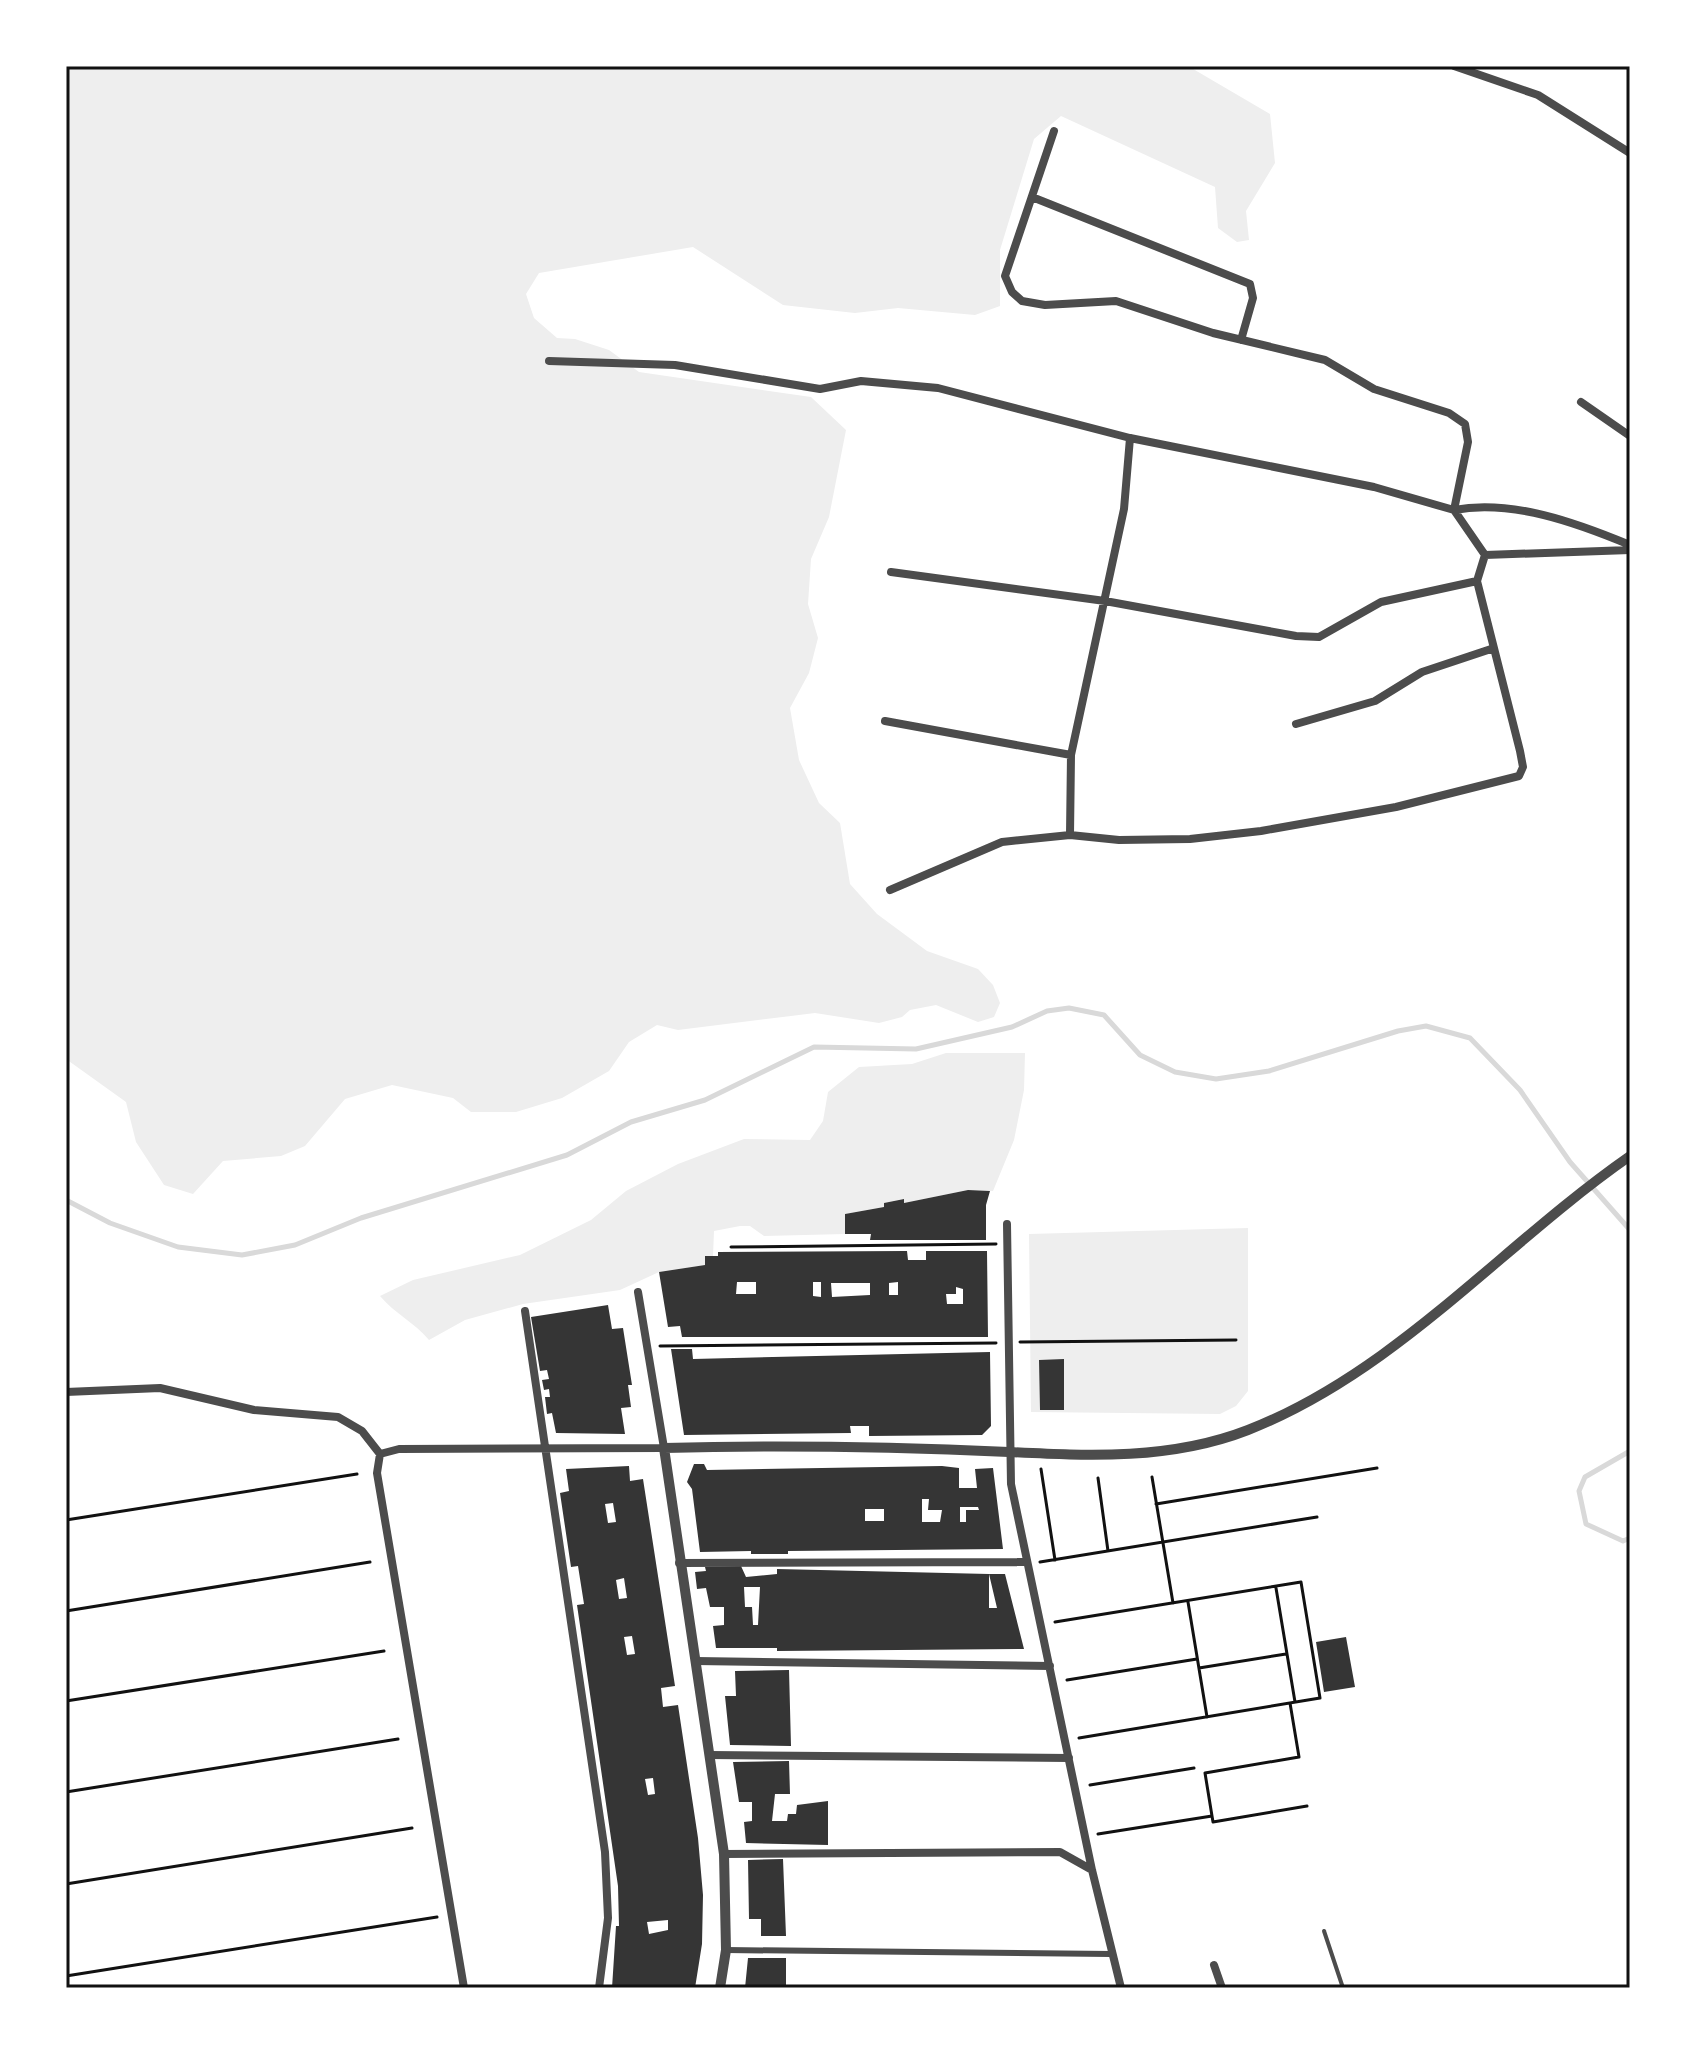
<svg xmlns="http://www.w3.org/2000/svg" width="1696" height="2054" font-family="Roboto,sans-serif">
<rect width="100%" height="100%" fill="#fff"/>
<!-- green -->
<path fill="#eee" d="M66,66H1188L1270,114L1275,163L1246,211L1249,240L1237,242L1218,228L1215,187L1061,116L1034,139L1000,250V306L975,315L898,308L855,313L783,305L693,247L539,273L526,294L534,318L557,338L575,339L609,350L639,372L811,397L846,430L829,517L811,559L808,604L818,638L809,673L790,708L799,760L819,803L840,823L850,884L877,914L927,951L978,969L993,985L1000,1003L994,1017L978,1022L936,1005L910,1010L902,1017L879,1023L815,1013L678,1030L657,1025L629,1042L609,1071L562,1098L516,1112H471L453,1098L392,1085L345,1099L305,1146L281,1156L223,1161L193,1194L164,1185L136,1142L126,1102L66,1059Z
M946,1053H1025L1024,1090L1014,1140L993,1191L968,1190L904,1203L903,1199L884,1203V1207L845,1214V1234L764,1236L750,1226H740L714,1231L713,1256H705V1265L659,1272L620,1290L523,1304L465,1320L429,1340C414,1322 395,1314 380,1296L413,1280L520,1255L591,1220L626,1191L678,1164L744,1139L810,1140L823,1121L828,1092L859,1067L912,1064Z
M1248,1228V1391L1236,1406L1220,1414L1031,1412L1029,1234Z"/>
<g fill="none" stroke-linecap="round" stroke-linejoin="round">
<!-- stream -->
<path stroke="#d9d9d9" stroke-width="5" d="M66,1200L110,1223L178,1247L242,1255L295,1245L361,1218L567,1155L631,1122L705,1100L814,1047L916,1049L1012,1027L1047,1011L1069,1008L1104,1015L1140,1055L1175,1072L1216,1079L1269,1071L1398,1031L1426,1026L1470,1038L1520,1090L1570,1162L1630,1230
M1630,1451L1585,1477L1579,1491L1586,1524L1623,1541L1630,1538"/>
</g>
<!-- building -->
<path fill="#353535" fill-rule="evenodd" d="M968,1190L990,1191L986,1205V1240H870L871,1234H845V1214L884,1207V1203L904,1199V1203Z
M907,1251L908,1260H926V1251H987L988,1337H682L680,1326L668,1327L659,1272L705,1265V1256H718V1252ZM737,1282H756V1294H736ZM813,1282H821V1297L813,1296ZM898,1282V1295H889V1283ZM831,1283H870V1295L832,1297ZM956,1287L963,1289V1304H947L946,1294H956Z
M608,1305L612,1329L623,1328L632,1385H628L631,1407L621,1408L625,1434L556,1433L552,1413L547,1414L545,1397H550L549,1389L544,1390L542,1380L549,1379L547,1370L540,1371L531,1317Z
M671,1349H692L693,1359L990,1352L991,1426L982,1435L869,1436V1426H850L851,1433L684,1435Z
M1064,1359V1410H1040L1039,1360Z
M694,1464H704L707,1470L942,1466L959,1468V1488H977L975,1469L993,1468L1003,1549L788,1551V1554H751V1551L700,1552L692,1489L687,1482ZM922,1499H929L928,1510H942L940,1522H922ZM960,1507H978L979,1510H966V1522H960ZM865,1509H884V1521H865Z
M629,1466L630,1481L643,1479L675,1686L661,1688L663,1707L678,1705L698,1838L703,1895L702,1944L695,1988L654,1985V1988H612L616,1926H619L618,1886L577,1605L584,1604L578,1566L571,1567L560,1493L569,1491L566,1469ZM613,1503L616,1522L608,1523L605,1504ZM624,1578L627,1598L619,1599L616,1580ZM632,1636L635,1654L627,1655L624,1637ZM653,1778L655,1794L648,1795L645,1779ZM668,1920V1930L649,1934L647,1922Z
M741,1566L746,1577L777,1574V1569L989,1574V1608H997L989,1574H1005L1024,1649L777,1651V1648H716L713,1626L724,1625V1607H710L706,1588L697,1589L695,1572L706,1571L705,1567ZM744,1587H760L758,1625H753L752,1607H745Z
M1346,1637L1355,1687L1324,1692L1316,1642Z
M789,1670L791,1746L730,1745L725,1696H736L735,1671Z
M789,1761L790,1794H775L772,1821H787L788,1814H796L797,1805L828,1801V1845L746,1843L744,1822L752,1821V1802H739L733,1762Z
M783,1859L786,1936H761V1919H749L748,1860Z
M748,1958H786V1988H745Z"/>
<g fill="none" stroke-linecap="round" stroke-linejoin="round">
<!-- path -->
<path stroke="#111" stroke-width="3" d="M731,1247L996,1244
M1020,1342L1236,1340
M660,1346L996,1343
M1041,1469L1055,1560
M1152,1477L1173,1603
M1098,1478L1108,1551
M1156,1504L1377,1468
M66,1520L357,1474
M1040,1562L1317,1517
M1276,1588L1295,1702
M1188,1602L1207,1717
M66,1611L370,1562
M1055,1622L1301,1582L1320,1698L1079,1738
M1199,1668L1286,1654
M1067,1680L1197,1659
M66,1701L384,1651
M1290,1703L1299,1757L1205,1773L1212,1816L1213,1822L1307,1806
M1090,1785L1194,1768
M66,1792L398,1739
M1098,1834L1212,1816
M66,1884L412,1828
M66,1976L437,1917"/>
<!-- service -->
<path stroke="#4c4c4c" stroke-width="4" d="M1324,1931L1343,1988"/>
<!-- pedestrian -->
<path stroke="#4c4c4c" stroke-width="6" d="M726,1950L1111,1954"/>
<!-- minor -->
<path stroke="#4c4c4c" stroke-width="8" d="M1454,66L1538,95L1630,153
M1054,131L1005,276L1012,292L1022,301L1045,305L1116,301L1213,333L1325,360L1374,389L1449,413L1465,424L1468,442L1454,510C1512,499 1577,523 1630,545
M1032,197L1250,284L1253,298L1241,340
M549,361L675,365L820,389L861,381L938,388L1130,438L1374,487L1454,510L1485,555L1630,550
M1581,402L1630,436
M891,572L1105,601L1296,636L1319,637L1381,602L1477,581
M885,721L1071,755
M1296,724L1375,701L1422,672L1491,649
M1070,835L1071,755L1124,509L1130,438
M890,890L1002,842L1070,835L1119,840L1190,839L1261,831L1396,807L1519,776L1523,767L1520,751L1477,581L1485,555
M1007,1224L1011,1484L1092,1870L1121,1988
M525,1311L605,1852L608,1918L599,1988
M66,1392L160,1388L254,1410L338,1417L362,1431L380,1454L399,1449L664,1448L638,1292
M380,1454L377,1473L464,1988
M679,1563L1027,1562
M696,1661L1050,1666
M710,1755L1069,1758
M724,1854L1060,1852L1092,1870
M1214,1965L1222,1988"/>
<!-- tertiary -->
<path stroke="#4c4c4c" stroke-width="10" d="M720,1988L726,1950L724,1854L664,1448C778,1445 895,1447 1009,1452C1090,1456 1171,1460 1248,1430C1396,1372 1502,1245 1630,1156"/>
</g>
<!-- border -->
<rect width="1696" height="2054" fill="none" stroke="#ffffff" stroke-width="136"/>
<rect x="68" y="68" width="1560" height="1918" fill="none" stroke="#111" stroke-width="3"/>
</svg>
